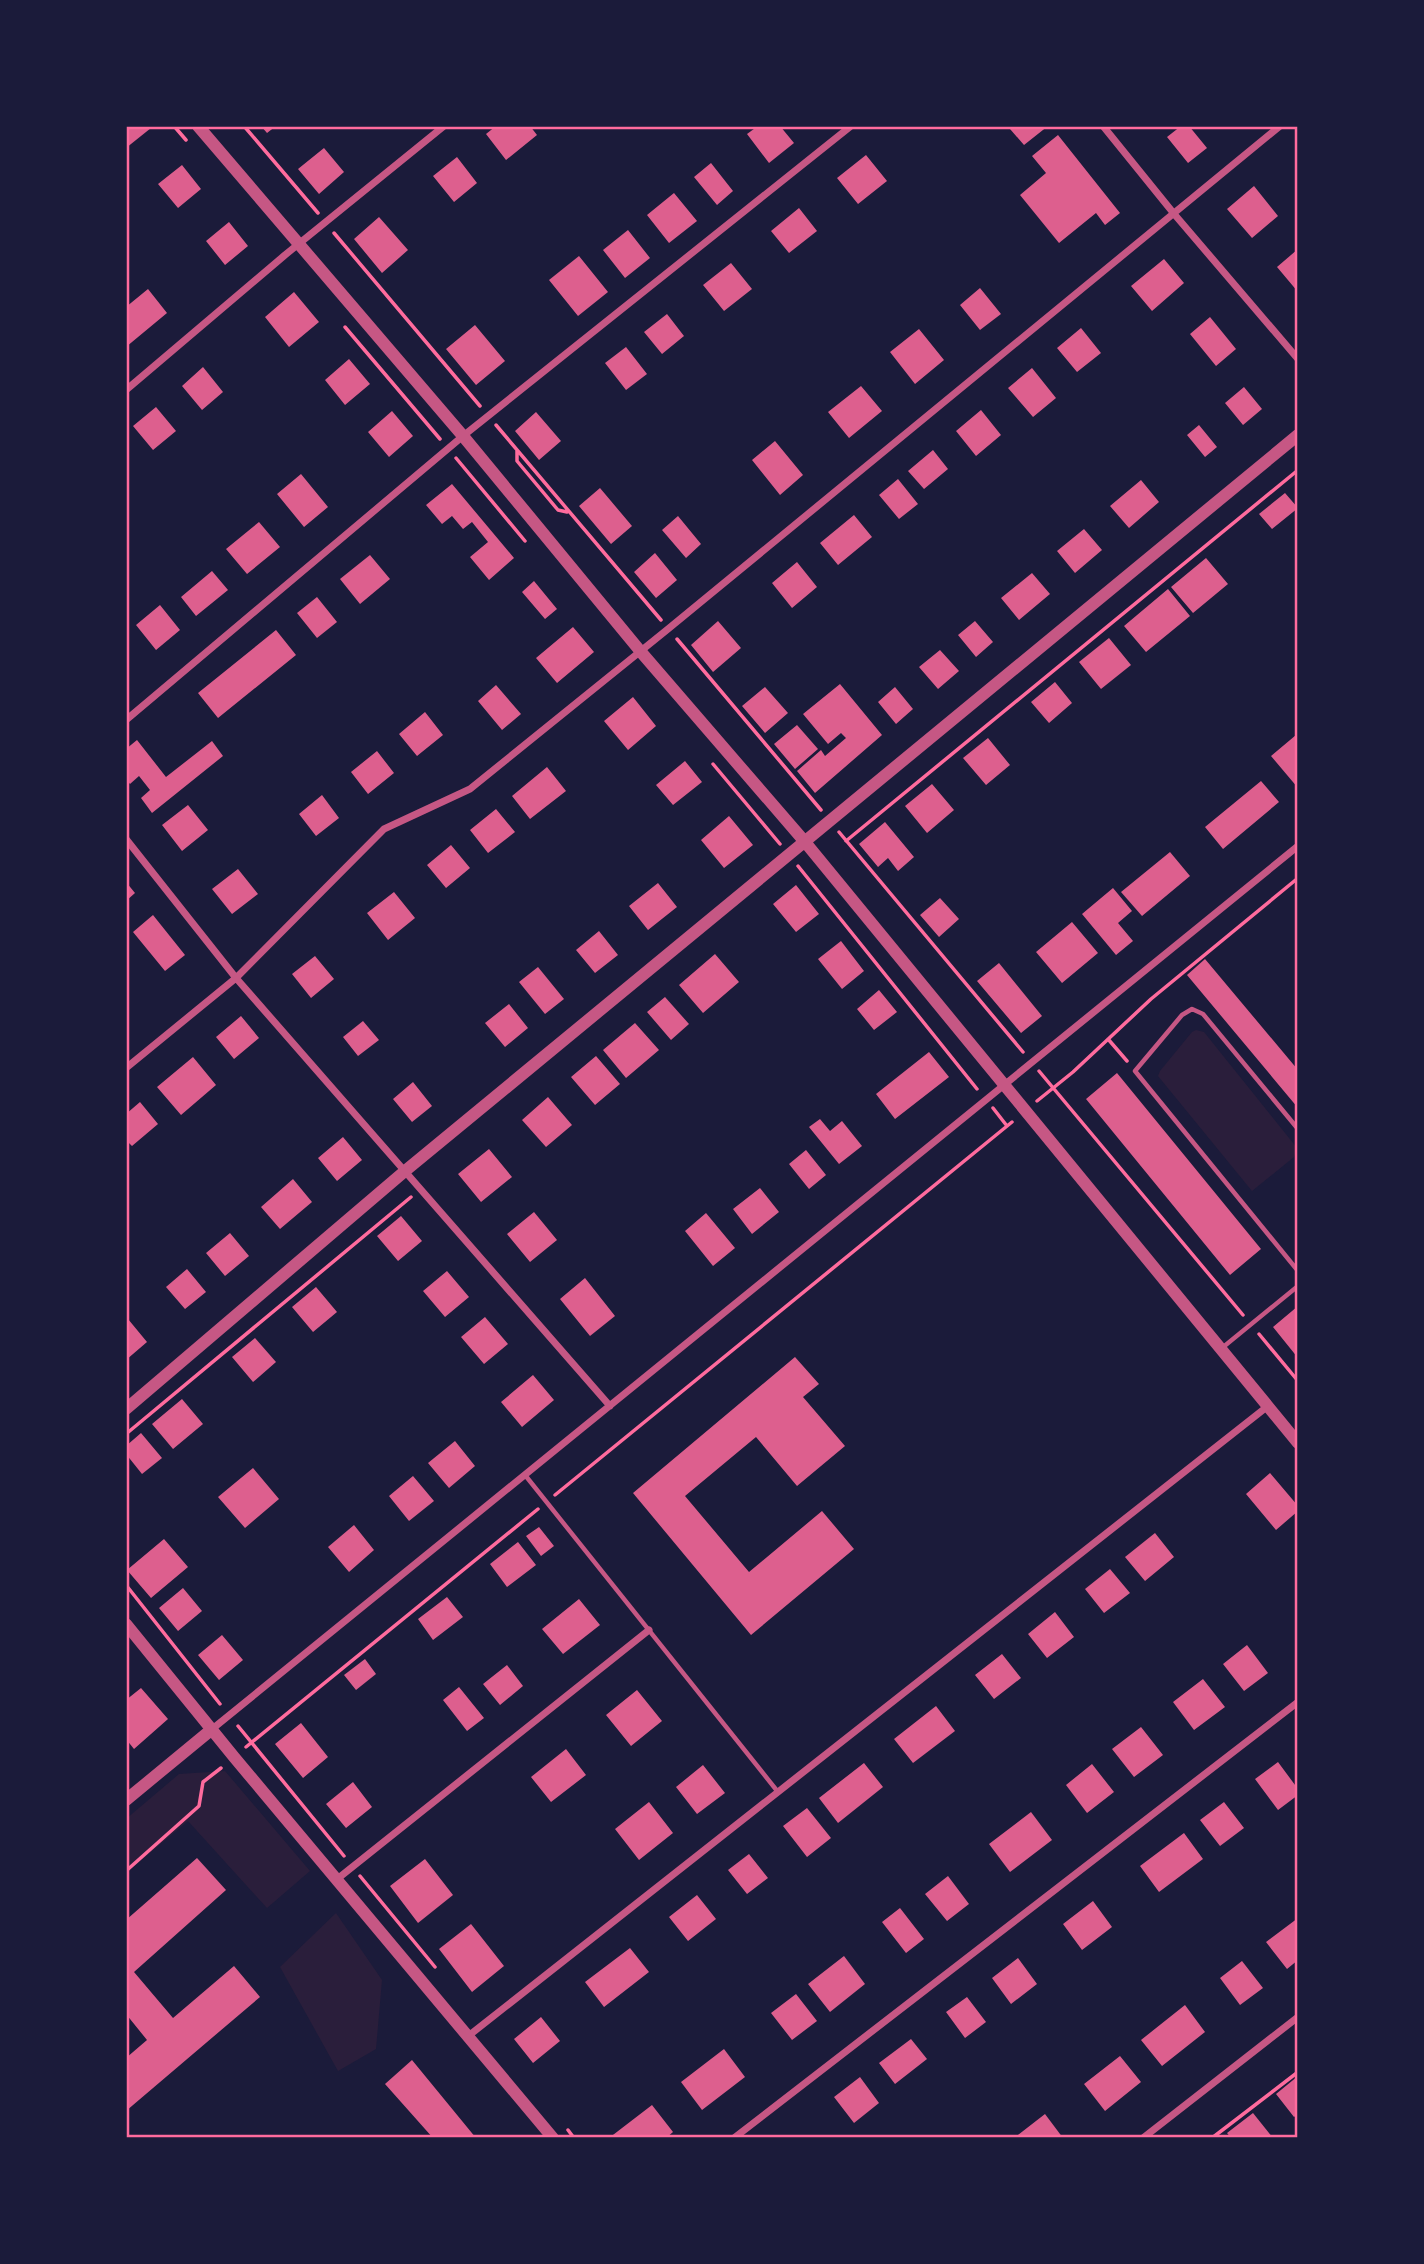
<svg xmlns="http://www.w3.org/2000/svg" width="1424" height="2264" font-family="'Playfair Display',serif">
<rect width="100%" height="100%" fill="#1b1b3a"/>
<!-- green -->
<path fill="#2a1e3b" d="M1196,1030L1204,1032L1297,1148L1294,1157L1252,1191L1158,1076L1160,1071L1192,1032Z
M225,1771L310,1871L267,1908L188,1821L126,1873V1819L179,1774Z
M336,1913L382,1980L376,2049L338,2071L280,1967Z"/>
<!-- building -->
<path fill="#dd5f8e" d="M126,126H150L151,128L126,148Z
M261,126H276L267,133Z
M496,126H530L537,135L506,160L486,134Z
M758,126H780L794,143L769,163L747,134Z
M1014,126H1048L1024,145L1010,129Z
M1181,126H1189L1207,148L1188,163L1167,137Z
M1058,135L1120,213L1105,225L1096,213L1059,243L1020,195L1046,173L1032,156Z
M324,148L344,172L319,194L298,169Z
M866,155L887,181L858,204L837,178Z
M457,157L477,183L454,202L433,176Z
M711,163L733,191L717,205L694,177Z
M182,165L201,189L178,208L158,184Z
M1254,186L1278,216L1252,238L1227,209Z
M674,193L697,221L669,243L647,215Z
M799,208L817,231L789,253L771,231Z
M379,217L408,250L382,273L354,239Z
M229,222L248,246L225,265L206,241Z
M628,230L650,258L625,278L603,250Z
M1298,249V292L1277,267Z
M579,256L608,292L578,316L549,280Z
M1164,259L1184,283L1152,311L1131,286Z
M731,263L752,289L724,311L703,285Z
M980,288L1001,314L980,330L960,305Z
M148,289L167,313L126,347V307Z
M294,292L319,322L289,347L265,317Z
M667,314L684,336L662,354L644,332Z
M1210,317L1236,349L1216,366L1190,334Z
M475,325L505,361L476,385L446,349Z
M1081,328L1101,353L1077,372L1057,348Z
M919,329L944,360L915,384L890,352Z
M626,347L647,374L626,390L605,363Z
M349,359L370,384L345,405L325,380Z
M203,367L223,392L202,410L182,386Z
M1032,368L1056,398L1033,417L1008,388Z
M861,386L882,411L849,438L828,412Z
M1244,387L1262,409L1243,425L1225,403Z
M156,407L176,431L153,450L133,426Z
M981,410L1001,435L976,456L956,431Z
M392,411L413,436L389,457L368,432Z
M536,412L561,441L539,460L515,431Z
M1199,425L1217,447L1205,457L1187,435Z
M775,441L803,475L780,495L752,460Z
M933,450L948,469L924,489L908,471Z
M301,474L328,507L304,527L277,494Z
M898,479L918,504L899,519L879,495Z
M1141,480L1159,502L1129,528L1110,506Z
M452,484L514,558L489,580L470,557L488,542L472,522L463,529L452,516L442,524L426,505Z
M600,488L632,526L611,544L579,506Z
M1285,493L1298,508L1272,529L1259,514Z
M854,515L872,537L838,565L820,543Z
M678,516L701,544L686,558L662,530Z
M259,522L280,547L247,574L226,549Z
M1084,529L1102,550L1075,573L1057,551Z
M655,553L677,580L656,598L634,572Z
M370,555L390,579L360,604L340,579Z
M1206,558L1228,584L1193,613L1171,587Z
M797,562L817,587L792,608L772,583Z
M212,571L228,590L196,616L181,597Z
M1032,573L1050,594L1019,620L1001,598Z
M534,581L557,609L545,619L522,592Z
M1168,589L1190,616L1146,652L1124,626Z
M317,597L337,622L317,638L297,613Z
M160,605L180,630L156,650L136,625Z
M718,621L741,648L713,672L691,645Z
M975,621L993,642L976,657L958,635Z
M573,627L594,652L557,683L536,658Z
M276,630L296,655L218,718L198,693Z
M1109,638L1131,665L1101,689L1079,662Z
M940,650L959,671L938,689L919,667Z
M1055,682L1072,703L1049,723L1031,702Z
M840,684L882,735L815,793L797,771L821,750L825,756L846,738L841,733L828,744L803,714Z
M496,685L521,714L502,730L478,701Z
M765,687L788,713L765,733L742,706Z
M895,687L913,709L896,724L878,702Z
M633,697L656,726L628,750L604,721Z
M425,712L443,735L417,756L399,734Z
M797,725L818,749L795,769L774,744Z
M1296,735L1298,737V788L1271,756Z
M988,738L1010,765L986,785L963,758Z
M137,740L166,777L212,741L223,756L152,813L141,798L150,790L139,776L130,784L126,779V749Z
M377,751L394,773L368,794L351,772Z
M685,761L702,782L673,805L656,785Z
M547,767L566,791L530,819L512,796Z
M1261,781L1279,802L1223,849L1205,827Z
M932,784L954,810L927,833L905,806Z
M322,795L339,818L316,836L299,814Z
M188,805L208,830L182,851L162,825Z
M496,809L515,832L488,853L470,830Z
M729,816L753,845L724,868L701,840Z
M885,822L914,857L898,871L888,858L878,867L859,844Z
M451,845L470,868L446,888L427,865Z
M1170,852L1190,876L1142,916L1121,892Z
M238,869L258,894L232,914L212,889Z
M126,882L135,893L126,901Z
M658,883L677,907L648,930L629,906Z
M796,885L819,914L796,932L773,904Z
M1113,888L1132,911L1118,923L1133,941L1116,955L1082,914Z
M394,892L415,918L388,940L367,913Z
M940,898L959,919L939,937L920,915Z
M153,915L185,955L165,971L133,932Z
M1072,922L1098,953L1062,983L1036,952Z
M599,931L618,955L595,973L576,950Z
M841,941L864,971L842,989L818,959Z
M715,954L739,982L703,1013L679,985Z
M315,956L334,979L311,998L292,974Z
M1205,959L1298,1070V1108L1187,975Z
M999,963L1042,1016L1021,1033L977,981Z
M538,967L564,999L545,1014L519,982Z
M879,990L897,1012L874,1030L857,1009Z
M665,997L689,1024L671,1040L647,1012Z
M509,1004L528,1028L505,1047L485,1023Z
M241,1016L259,1038L234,1059L216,1037Z
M363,1021L379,1040L358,1056L343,1037Z
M635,1023L659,1050L626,1078L603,1050Z
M929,1052L949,1077L895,1119L876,1094Z
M596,1056L620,1084L595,1105L571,1077Z
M193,1057L216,1085L181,1115L157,1087Z
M1117,1073L1261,1249L1230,1275L1086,1099Z
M413,1082L432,1106L412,1122L393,1099Z
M548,1097L572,1125L546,1147L522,1120Z
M140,1102L158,1124L132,1146L126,1140V1114Z
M820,1119L830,1131L842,1121L862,1146L839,1164L809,1127Z
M343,1137L362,1160L337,1181L318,1158Z
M489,1149L512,1177L481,1202L458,1174Z
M806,1150L826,1175L809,1189L789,1164Z
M293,1179L312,1202L280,1229L261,1207Z
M760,1188L779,1212L752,1234L733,1209Z
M534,1212L557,1240L530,1262L507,1234Z
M706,1213L735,1248L713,1266L685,1231Z
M401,1216L422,1241L398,1261L377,1236Z
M230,1233L249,1256L225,1276L206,1253Z
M187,1269L206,1292L185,1309L166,1287Z
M447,1271L469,1297L445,1317L423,1291Z
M585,1278L615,1316L590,1336L560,1299Z
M316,1287L337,1312L313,1332L292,1307Z
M1298,1306V1358L1273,1327Z
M485,1317L508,1344L484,1364L461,1337Z
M128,1319L147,1342L126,1360V1321Z
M255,1338L276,1362L253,1382L232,1357Z
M795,1357L819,1384L803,1397L845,1446L797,1486L756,1437L685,1496L749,1572L822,1511L854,1549L751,1635L633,1493Z
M533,1375L554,1400L522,1427L501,1402Z
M182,1399L203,1424L173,1449L152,1424Z
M141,1433L162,1458L142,1474L126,1454V1446Z
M455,1441L475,1466L449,1488L428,1463Z
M253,1468L279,1499L245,1528L218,1497Z
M1270,1473L1298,1506V1511L1276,1530L1246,1494Z
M413,1476L434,1501L409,1521L389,1496Z
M354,1525L374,1550L349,1572L328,1547Z
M539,1527L554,1546L541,1556L526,1536Z
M1155,1533L1174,1557L1145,1581L1125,1557Z
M164,1539L188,1567L151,1598L127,1570Z
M518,1542L536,1565L507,1587L490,1564Z
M1110,1569L1130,1593L1104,1613L1085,1589Z
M183,1588L202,1611L178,1631L159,1608Z
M447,1597L463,1617L433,1640L418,1619Z
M579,1599L600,1625L563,1654L542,1629Z
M1055,1612L1074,1637L1047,1658L1028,1634Z
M222,1635L243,1660L219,1680L198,1655Z
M1247,1645L1268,1673L1244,1691L1223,1664Z
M1002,1654L1021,1678L994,1699L975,1675Z
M365,1659L376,1674L356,1690L344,1675Z
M507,1665L523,1686L500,1705L483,1684Z
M1203,1679L1225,1707L1194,1730L1173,1702Z
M459,1687L484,1718L467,1731L443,1700Z
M141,1688L168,1719L134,1749L126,1739V1700Z
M637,1690L662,1721L631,1746L606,1715Z
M936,1706L955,1731L913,1763L894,1739Z
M301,1723L328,1757L303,1778L275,1744Z
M1141,1727L1163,1755L1134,1777L1112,1749Z
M566,1749L586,1775L551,1802L531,1777Z
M1278,1762L1298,1789V1795L1278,1810L1255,1779Z
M864,1763L883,1787L838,1823L819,1798Z
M1092,1764L1114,1792L1087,1813L1066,1785Z
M703,1765L725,1793L697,1814L676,1787Z
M353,1782L372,1807L346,1828L326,1804Z
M649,1802L673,1833L639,1860L615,1829Z
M1224,1802L1244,1828L1220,1846L1200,1820Z
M807,1808L831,1838L807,1857L783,1826Z
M1031,1812L1052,1840L1010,1872L989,1844Z
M1184,1833L1203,1859L1159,1892L1140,1866Z
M749,1854L768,1878L747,1894L728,1870Z
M197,1858L226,1890L134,1972L173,2018L234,1966L260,1997L126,2111V2058L147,2040L126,2014V1920Z
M425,1859L453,1895L418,1923L390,1886Z
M948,1876L969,1904L947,1921L925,1894Z
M697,1895L716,1919L688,1941L669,1917Z
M1093,1901L1112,1927L1082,1950L1063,1924Z
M900,1908L924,1939L906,1953L882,1922Z
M1298,1918V1960L1287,1969L1266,1942Z
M471,1924L504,1966L472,1992L439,1949Z
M630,1948L649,1972L604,2007L585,1982Z
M844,1956L865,1984L830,2012L808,1984Z
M1018,1958L1037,1984L1011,2004L992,1978Z
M1242,1961L1263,1988L1240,2005L1220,1978Z
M796,1994L817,2021L792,2040L771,2013Z
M967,1997L986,2022L965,2038L946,2012Z
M1185,2005L1205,2032L1162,2066L1141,2040Z
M541,2017L560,2041L533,2063L514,2039Z
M911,2039L927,2059L895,2084L879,2063Z
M724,2049L745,2077L702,2110L681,2082Z
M1120,2056L1141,2082L1105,2111L1084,2084Z
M412,2060L476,2138H433L385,2084Z
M1298,2076V2114L1294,2117L1276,2094Z
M860,2077L879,2103L854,2123L834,2097Z
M652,2105L673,2132L666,2138H609Z
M1253,2113L1273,2138H1231L1227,2133Z
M1045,2114L1063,2138H1014Z"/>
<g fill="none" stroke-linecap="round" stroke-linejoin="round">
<!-- path -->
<path stroke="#ff6b9d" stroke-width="3.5" d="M174,126L186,140
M244,126L318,213
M334,233L480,406
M345,327L440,439
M496,425L661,620
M517,451V461L558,510L567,512
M456,458L525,541
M677,639L821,810
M713,764L780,844
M839,832L1023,1052
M846,841L1298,470
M798,866L977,1089
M1108,1039L1127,1061
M1039,1071L1243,1315
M1037,1101L1073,1072L1151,999L1298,878
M993,1108L1007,1126
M1259,1334L1298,1381
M126,1434L411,1197
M555,1495L1012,1122
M126,1585L220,1704
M238,1726L344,1856
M246,1747L538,1509
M126,1871L199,1806L203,1782L221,1768
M360,1876L435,1967
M568,2130L574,2138
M1212,2138L1298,2072"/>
<!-- service -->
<path stroke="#c65784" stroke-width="4.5" d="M1298,1129L1203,1014L1192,1009L1182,1015L1135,1071L1298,1271
M1222,1348L1298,1286
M525,1475L778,1792"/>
<!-- minor -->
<path stroke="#c65784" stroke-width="7" d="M1103,126L1175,215L1298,359
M126,390L285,255L444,126
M126,720L463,436L851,126
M126,839L236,978L610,1406
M126,1068L236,978L384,829L470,789L668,629L1280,126
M211,1730L1298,846
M336,1880L649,1630
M467,2037L1268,1406
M734,2138L1298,1702
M1143,2138L1298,2017"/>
<!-- tertiary -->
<path stroke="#c65784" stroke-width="12" d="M198,126L463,436L641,652L805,842L1298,1443
M126,1409L405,1171L1298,435
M126,1624L234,1757L553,2138
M126,1800L211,1730"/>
</g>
<!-- border -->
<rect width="1424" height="2264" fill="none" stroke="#1b1b3a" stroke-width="256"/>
<rect x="128" y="128" width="1168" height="2008" fill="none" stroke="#ff6b9d" stroke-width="2.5"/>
</svg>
